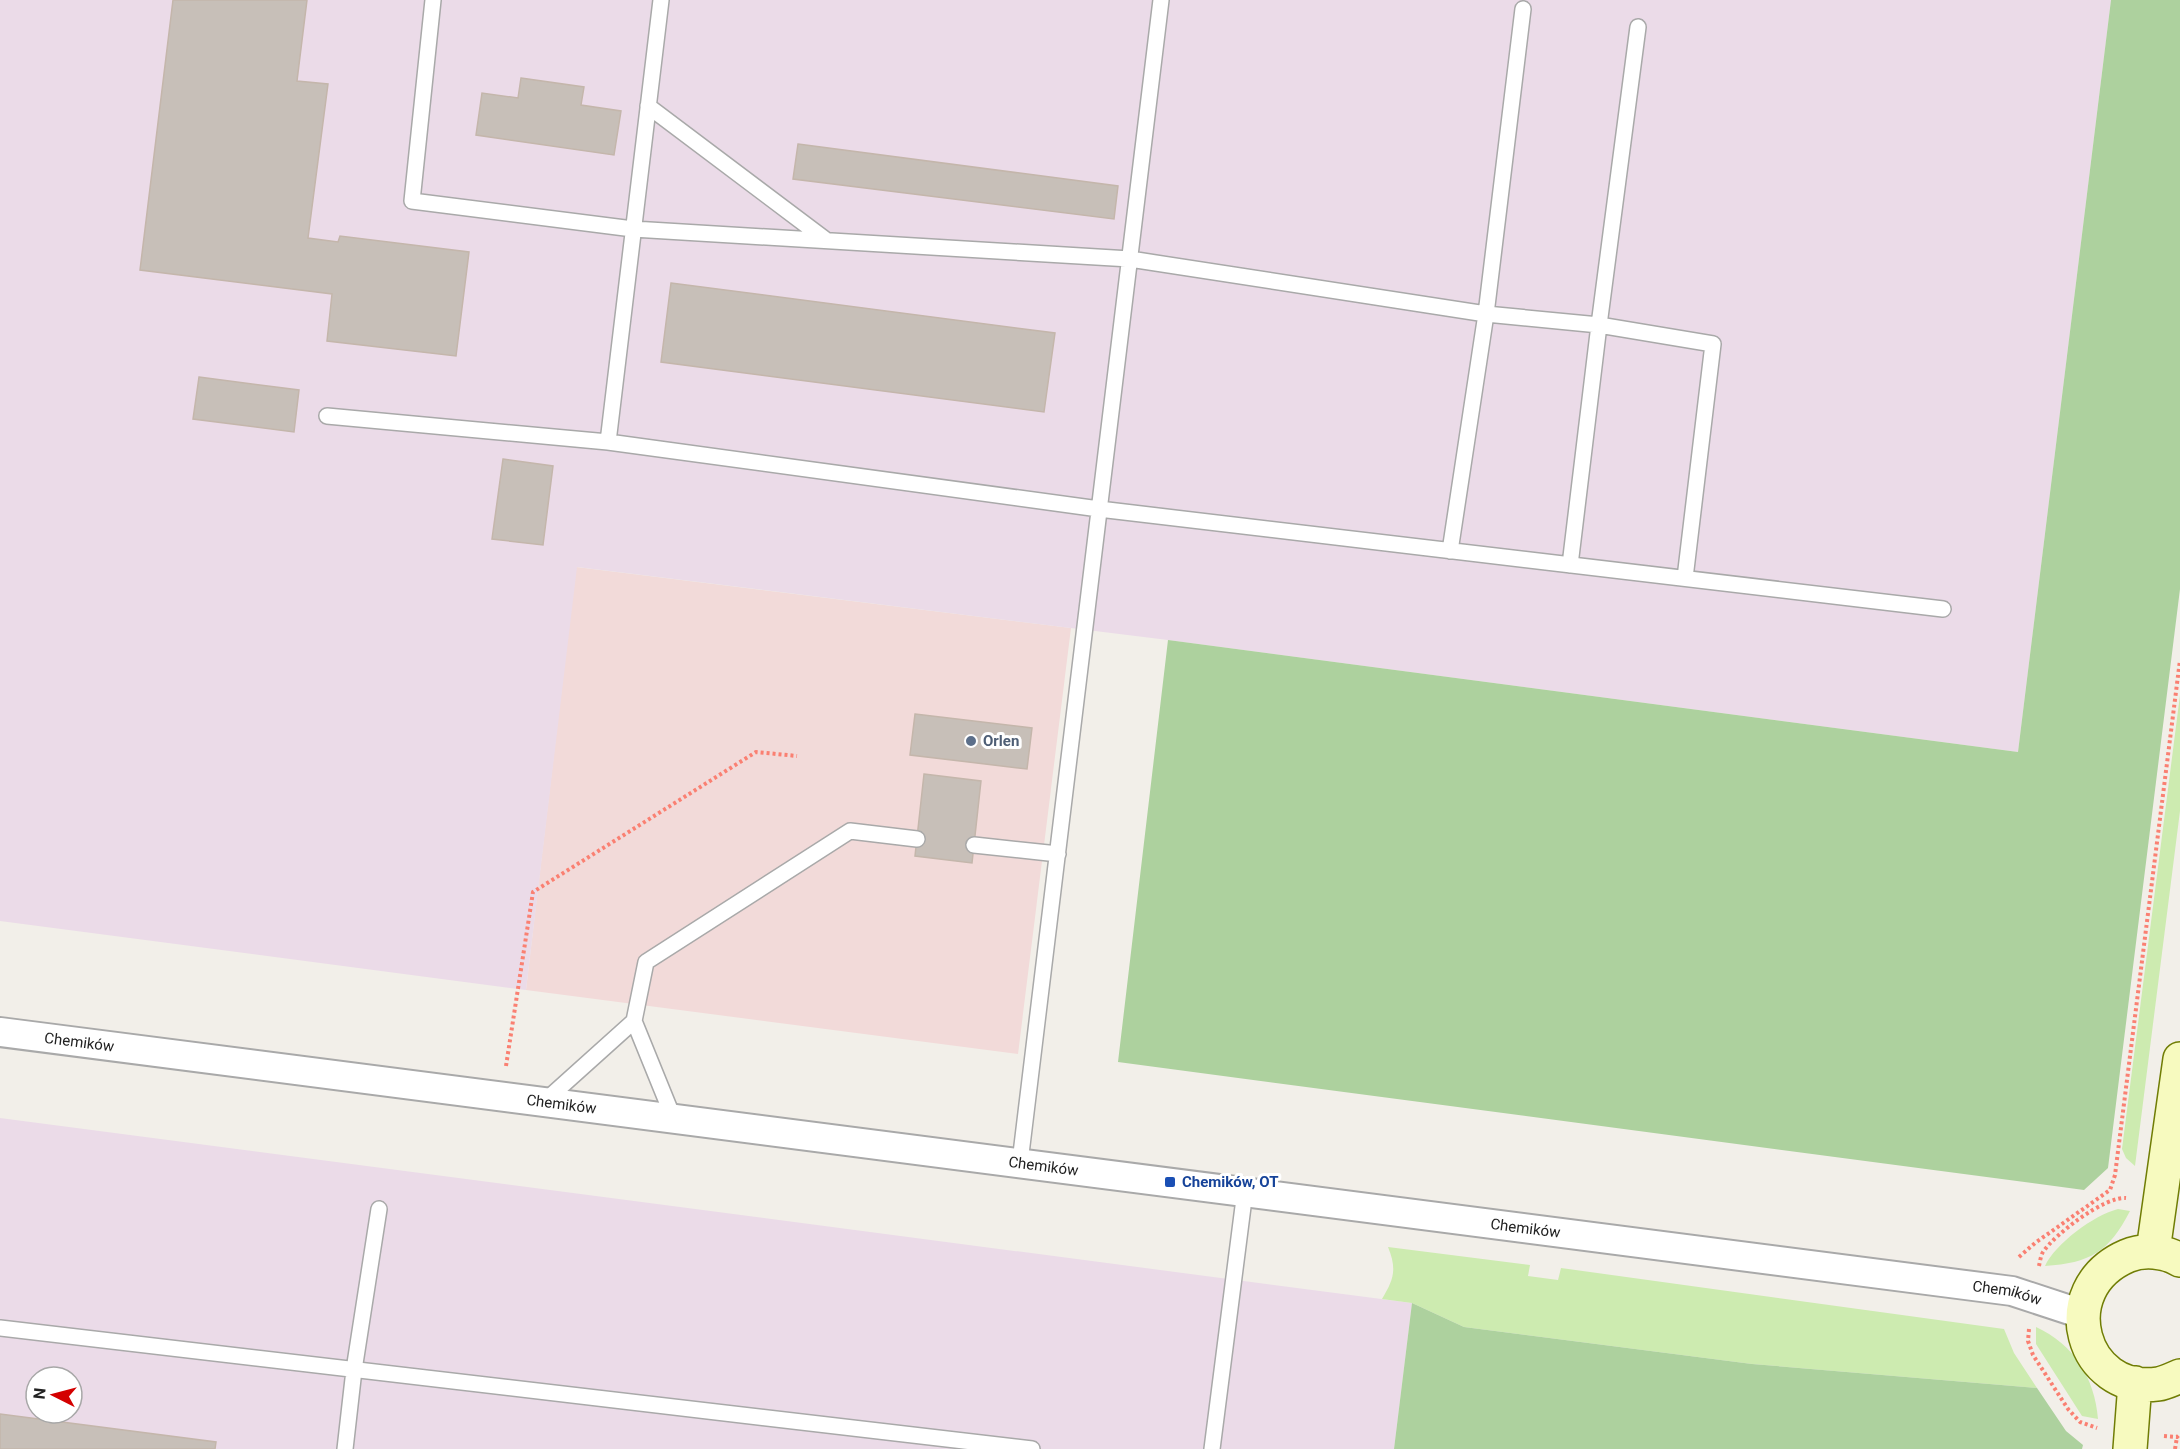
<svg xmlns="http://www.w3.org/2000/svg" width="2180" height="1449" font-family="Roboto,sans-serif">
<rect width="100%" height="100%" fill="#f2efe9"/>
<!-- commercial -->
<path fill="#f2dad9" d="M576,567L1071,628L1018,1054L526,990Z"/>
<!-- industrial -->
<path fill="#ebdbe8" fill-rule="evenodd" d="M0,0H2111L2018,752L1168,640L577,567L526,990L0,921Z
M0,1118L1412,1303L1394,1449H0ZM36,1377H72V1413H36Z"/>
<!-- grass -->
<path fill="#cdebb0" d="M2180,695V811L2135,1166L2126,1158L2122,1149Z
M2118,1209L2130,1211C2109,1252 2090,1263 2045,1266C2055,1244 2094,1215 2118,1209Z
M1388,1247L1530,1265L1528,1276L1558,1280L1561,1268L2004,1329L2014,1353L2037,1388L1752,1364L1464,1327L1412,1303L1382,1299C1394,1279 1397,1269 1388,1247Z
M2036,1327C2074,1344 2095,1379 2098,1419L2082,1416L2036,1344Z"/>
<!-- forest -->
<path fill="#add19e" d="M2111,0H2180V589L2108,1168L2084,1190L1118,1062L1168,640L2018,752Z
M1412,1303L1464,1327L1752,1364L2037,1388L2066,1431L2083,1445L2082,1449H1394Z"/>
<!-- building -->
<path fill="#c7bfb8" stroke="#c4b6ab" stroke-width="1.5" d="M173,0H307L297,81L328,84L308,238L338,242L340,236L469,252L456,356L327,341L332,294L140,270Z
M521,78L584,87L581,105L621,111L614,155L476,135L482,93L518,98Z
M798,144L1118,186L1114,219L793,179Z
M671,283L1055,333L1044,412L661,362Z
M199,377L299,390L294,432L193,419Z
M503,459L553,466L543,545L492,539Z
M915,714L1032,728L1027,769L910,755Z
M924,774L981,781L972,863L915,856Z
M0,1414L216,1442L215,1449H0Z"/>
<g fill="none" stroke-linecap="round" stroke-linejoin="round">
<!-- lane casing -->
<g stroke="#a9a9a9" stroke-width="18">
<path id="lane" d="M433,0L412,201L633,229L1130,259L1486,314L1523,9
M648,106L826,240
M327,416L608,442L661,0
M608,442L1099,509L1943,609
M1450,551L1486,314L1599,325L1638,27
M1570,565L1599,325L1713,344L1685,578
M974,845L1058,854
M634,1021L673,1117
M545,1101L634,1021L646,962L850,831L917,839
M1020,1162L1161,0
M0,1328L1032,1449
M345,1449L354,1370L379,1209
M1212,1449L1245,1191"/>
</g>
<!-- street casing -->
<g stroke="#a9a9a9" stroke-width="32">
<g id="street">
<path id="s1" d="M0,1032L2012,1291L2082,1314"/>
</g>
</g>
<!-- secondary casing -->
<g stroke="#707d05" stroke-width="36">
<path id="secondary" d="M2153,1251L2180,1059
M2180,1260C2165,1251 2143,1249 2127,1256C2051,1289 2082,1395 2158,1384C2165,1383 2173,1379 2180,1376
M2130,1449L2135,1383"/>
</g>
<!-- path -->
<path stroke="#fa8072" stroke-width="4" stroke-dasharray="3 3" stroke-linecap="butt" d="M506,1066L533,892L756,752L797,756
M2019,1257L2035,1243L2110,1190L2115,1175L2180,660
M2039,1266C2040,1261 2041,1255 2043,1252C2055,1234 2105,1196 2126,1198
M2029,1329L2028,1341L2033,1355L2068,1409L2080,1422L2097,1428
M2164,1436L2177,1437L2180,1434
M2175,1449L2177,1437"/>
<!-- lane -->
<use href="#lane" stroke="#fff" stroke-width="15"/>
<!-- street -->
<use href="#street" stroke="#fff" stroke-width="28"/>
<!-- secondary -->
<use href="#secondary" stroke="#f7fabf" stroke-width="33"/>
</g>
<!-- markers -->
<circle fill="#5c6f8a" stroke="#fff" stroke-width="2" cx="971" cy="741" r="6"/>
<rect fill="#1a4fb4" stroke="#fff" stroke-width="2" x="1164" y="1176" width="12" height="12" rx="3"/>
<g text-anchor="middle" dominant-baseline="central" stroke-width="6" stroke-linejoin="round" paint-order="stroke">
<!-- service labels -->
<g font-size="15" font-weight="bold" fill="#4e5e75" stroke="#fff" text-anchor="start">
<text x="983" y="741">Orlen</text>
</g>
<!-- street labels -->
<g font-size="15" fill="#222" stroke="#fff">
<text stroke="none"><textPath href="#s1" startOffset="80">Chemików</textPath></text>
<text stroke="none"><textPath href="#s1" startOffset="566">Chemików</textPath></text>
<text stroke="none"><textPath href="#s1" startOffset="1052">Chemików</textPath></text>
<text stroke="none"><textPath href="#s1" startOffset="1538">Chemików</textPath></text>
<text stroke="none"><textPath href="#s1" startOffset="2024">Chemików</textPath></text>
</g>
<!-- transit labels -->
<g font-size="15" font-weight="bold" fill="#164399" stroke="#fff" text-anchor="start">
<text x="1182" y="1182">Chemików, OT</text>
</g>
</g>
<!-- north arrow -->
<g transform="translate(54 1395) rotate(276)"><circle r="28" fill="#ffffff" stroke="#a7a7a7" stroke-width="1.5"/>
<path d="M0-4.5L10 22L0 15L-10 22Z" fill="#d40000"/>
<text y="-9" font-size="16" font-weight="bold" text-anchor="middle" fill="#222222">N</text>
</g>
</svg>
